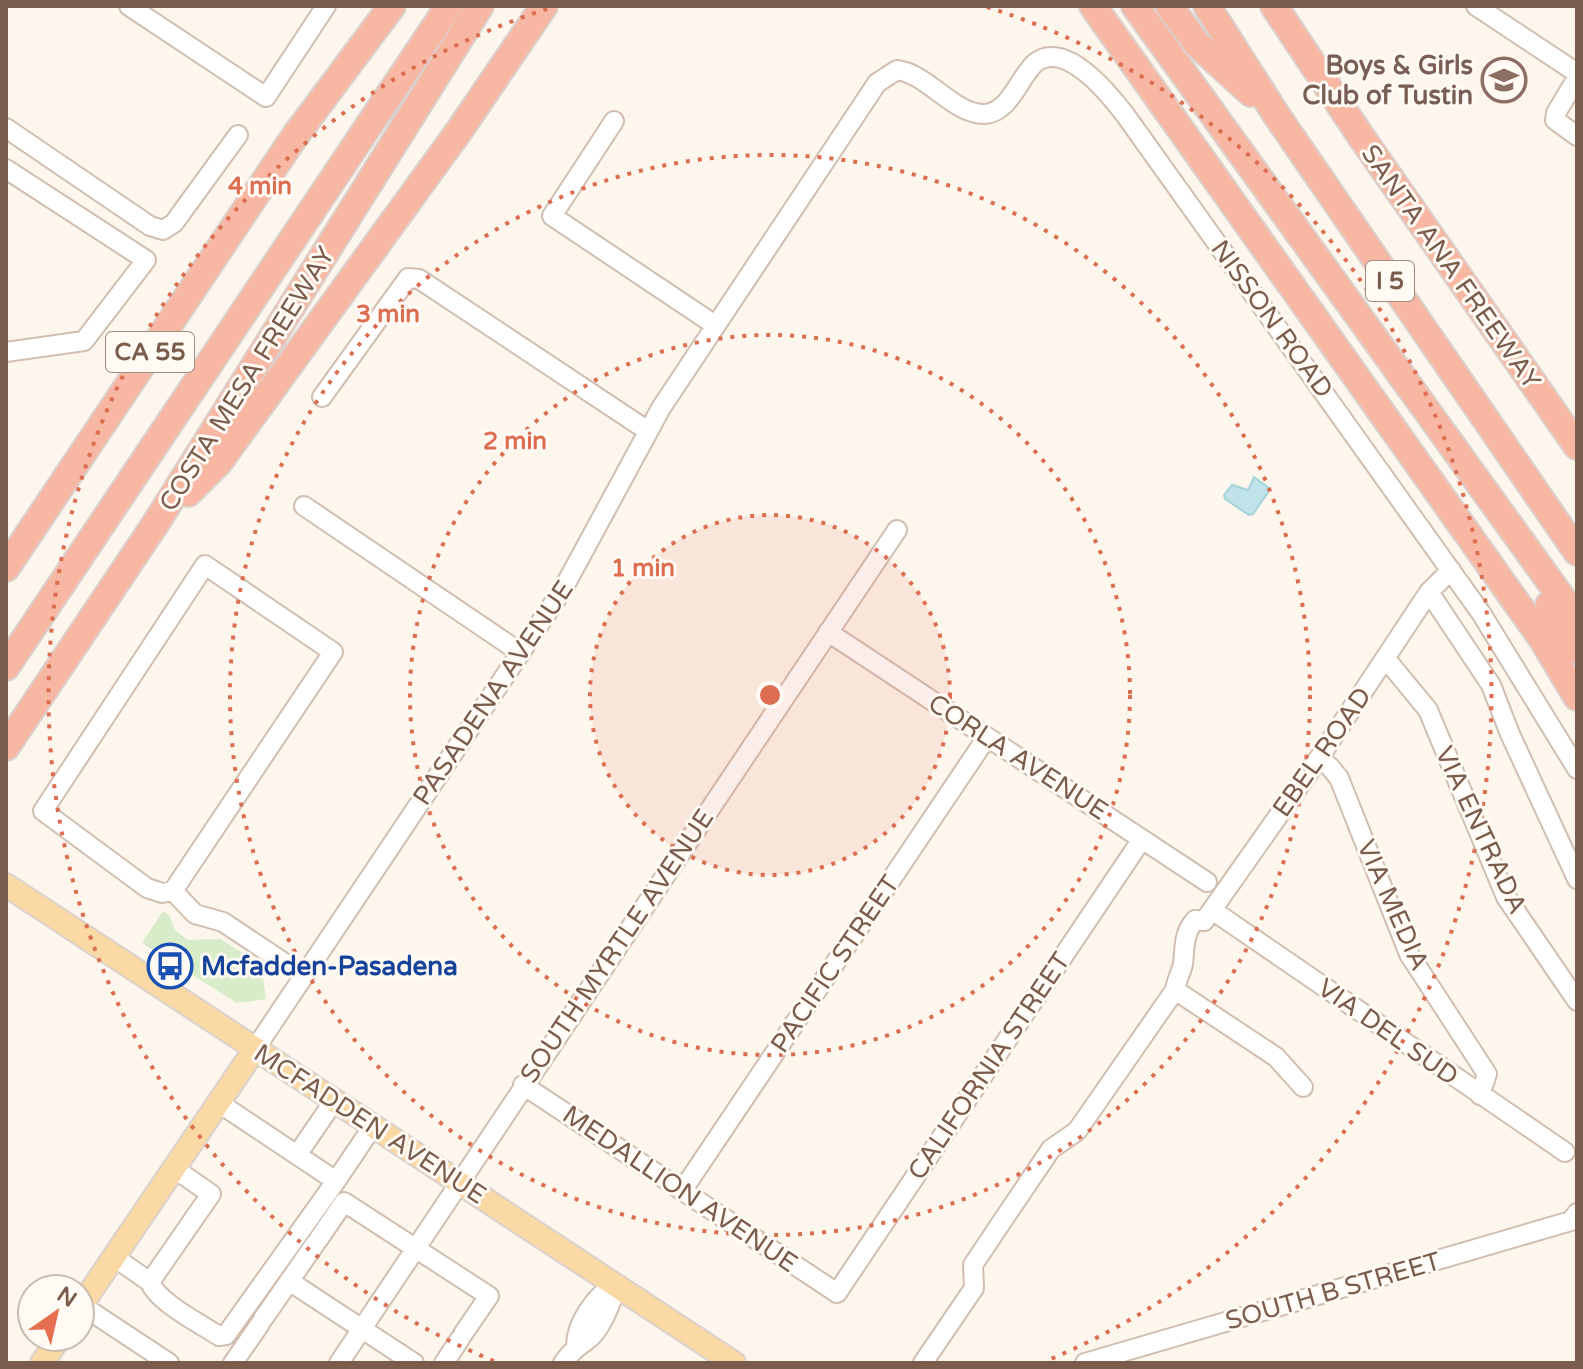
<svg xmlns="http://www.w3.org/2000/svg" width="1583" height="1369" font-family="'Varela Round',sans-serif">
<rect width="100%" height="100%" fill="#fdf6ec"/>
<!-- green -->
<path fill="#d8ecc9" d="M163,911L169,915L175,930L188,940L220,939L261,964L266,999L237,1003L142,943Z"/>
<!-- water -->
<path fill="#bfe3e8" stroke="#a5d3da" stroke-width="2" d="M1254,477L1268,487L1269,491L1253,514L1249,515L1225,499L1224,495L1232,485L1248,490Z"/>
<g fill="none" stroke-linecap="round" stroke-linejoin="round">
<!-- minor casing -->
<g stroke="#d1beb0" stroke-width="22">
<path id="minor" d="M129,6L266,97L326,6
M1476,6L1577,73
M1577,78L1556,113L1555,120L1577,136
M614,121L552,216L715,325
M6,128L150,226L163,230L174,223L238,135
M6,169L146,260L84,341L6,352
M322,397L408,278L419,279L648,431
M304,506L521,653
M1429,592L1491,685L1510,734L1577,879
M828,632L1207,882
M1386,659L1428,710L1506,897L1577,1001
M1319,758L1330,767L1339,778L1409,954L1487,1074L1480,1095
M173,891L333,652L205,565L43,811L147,888L162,893L173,891L195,914L223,922L304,976
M1212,910L1565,1152
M1175,990C1176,981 1181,973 1183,964C1185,947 1183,934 1195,920L1204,921L1212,910L1319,758L1429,592L1451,570
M255,1049L563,589L661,408L877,83L897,70C928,74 953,114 984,114C1009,113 1018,80 1034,64C1064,37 1110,95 1126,116L1481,613L1577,769
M523,1085L837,1293L1142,839
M219,1103L336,1181L373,1126
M297,1155L334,1101
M682,1191L987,737
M318,1240L344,1202L489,1296L463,1334
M114,1257L150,1282L211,1194L175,1169
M289,1281L414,1363
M150,1282C157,1302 201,1324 219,1336L226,1335L336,1181
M81,1305L169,1363
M263,1319L315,1244
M576,1346C576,1324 595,1295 615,1285
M233,1363L260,1324
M339,1363L897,530
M444,1363L460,1339
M563,1363C571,1352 575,1349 586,1341C600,1332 613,1302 615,1285
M923,1363L974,1288L973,1265L997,1229L1051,1149L1077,1131L1175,990L1276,1057L1303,1087
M1085,1363L1571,1221L1577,1213"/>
</g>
<!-- major casing -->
<g stroke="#dad1cd" stroke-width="26">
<path id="major" d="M6,885L734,1363
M80,1307L255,1049
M42,1363L60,1337"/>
</g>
<!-- highway casing -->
<g stroke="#dad1cd" stroke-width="30">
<path id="highway" d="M1093,6L1543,640L1577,697
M1135,6L1577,619
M1169,6L1197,44L1251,93
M1207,6L1277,116L1577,552
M1274,6L1362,138L1577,446
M188,493L219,462L459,131L544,6
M6,568L295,136L392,6
M1549,605L1577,650
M6,667L449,6
M6,747L156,523L480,6"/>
</g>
<!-- minor -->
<use href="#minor" stroke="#fff" stroke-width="18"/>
<!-- major -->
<use href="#major" stroke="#fbd9a5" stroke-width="22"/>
<!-- highway -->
<use href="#highway" stroke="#f7b7a3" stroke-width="26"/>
</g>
<!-- distance rings -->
<circle cx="770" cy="695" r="180" fill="#dc6d51" fill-opacity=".12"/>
<g fill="none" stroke="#dc6d51" stroke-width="4" stroke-dasharray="4 8">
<circle cx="770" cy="695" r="180"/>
<circle cx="770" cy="695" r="360"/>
<circle cx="770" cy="695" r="540"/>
<path d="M494 1361A721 721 0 0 1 553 7M987 7A721 721 0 0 1 1046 1361"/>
</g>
<!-- icons -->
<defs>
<g id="school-ring" transform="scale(2.3)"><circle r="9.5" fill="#fffaf3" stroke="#8d6e63" stroke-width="1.5"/><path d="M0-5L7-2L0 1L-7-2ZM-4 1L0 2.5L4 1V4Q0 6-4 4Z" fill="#8d6e63"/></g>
<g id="bus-ring" transform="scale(2.3)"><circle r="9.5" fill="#fffaf3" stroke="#1a4fb4" stroke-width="1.5"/><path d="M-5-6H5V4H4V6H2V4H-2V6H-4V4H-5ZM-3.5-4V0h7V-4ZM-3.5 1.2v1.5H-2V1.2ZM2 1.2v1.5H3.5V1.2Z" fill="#1a4fb4"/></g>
</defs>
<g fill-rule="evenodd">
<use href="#school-ring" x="1504" y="80"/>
<use href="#bus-ring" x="170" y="966"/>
</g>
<g text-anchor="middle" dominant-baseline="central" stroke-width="6" stroke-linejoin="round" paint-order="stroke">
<!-- shield labels -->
<g fill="#fffaf3" stroke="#a28b7f" stroke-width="2">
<rect x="1366" y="261" width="48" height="40" rx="6"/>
<rect x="106" y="332" width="88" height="40" rx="6"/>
</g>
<g font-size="24" font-weight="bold" fill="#7a5c4d">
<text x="1390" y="281">I 5</text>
<text x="150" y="352">CA 55</text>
</g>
<!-- education labels -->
<g font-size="26" font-weight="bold" fill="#785e54" stroke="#fffaf3" text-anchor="end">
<text x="1473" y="65">Boys &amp; Girls<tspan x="1473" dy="30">Club of Tustin</tspan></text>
</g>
<!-- street labels -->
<g font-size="26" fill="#7a5c4d" stroke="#fffaf3">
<text transform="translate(1451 267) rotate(55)">SANTA ANA FREEWAY</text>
<text transform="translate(1272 319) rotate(54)">NISSON ROAD</text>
<text transform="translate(247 379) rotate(-58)">COSTA MESA FREEWAY</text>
<text transform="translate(493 693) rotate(-56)">PASADENA AVENUE</text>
<text transform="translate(1322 752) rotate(-55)">EBEL ROAD</text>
<text transform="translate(1018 757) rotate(33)">CORLA AVENUE</text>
<text transform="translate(1481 830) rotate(65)">VIA ENTRADA</text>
<text transform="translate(1393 905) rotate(66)">VIA MEDIA</text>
<text transform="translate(617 946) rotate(-56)">SOUTH MYRTLE AVENUE</text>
<text transform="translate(835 964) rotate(-56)">PACIFIC STREET</text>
<text transform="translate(1388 1032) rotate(35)">VIA DEL SUD</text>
<text transform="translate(989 1066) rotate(-56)">CALIFORNIA STREET</text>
<text transform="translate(370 1124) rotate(33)">MCFADDEN AVENUE</text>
<text transform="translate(680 1189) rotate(34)">MEDALLION AVENUE</text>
<text transform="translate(1333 1291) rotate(-16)">SOUTH B STREET</text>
</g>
<!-- transit labels -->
<g font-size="26" font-weight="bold" fill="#164399" stroke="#fffaf3" text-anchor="start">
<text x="201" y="966">Mcfadden-Pasadena</text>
</g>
</g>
<circle cx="770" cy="695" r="12" fill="#dc6d51" stroke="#fffaf3" stroke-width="4"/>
<g font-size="24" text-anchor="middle" font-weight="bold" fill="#dc6d51" stroke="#fffaf3" stroke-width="6" stroke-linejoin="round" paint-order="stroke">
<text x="260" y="194">4 min</text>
<text x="388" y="322">3 min</text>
<text x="515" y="449">2 min</text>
<text x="643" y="576">1 min</text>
</g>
<!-- border -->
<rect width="1583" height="1369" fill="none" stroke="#7a5c4d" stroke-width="16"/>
<!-- north arrow -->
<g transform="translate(56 1313) rotate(34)"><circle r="38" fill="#fffaf3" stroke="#cabbb1" stroke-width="2"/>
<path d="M0-6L14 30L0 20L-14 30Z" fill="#e76f51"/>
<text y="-12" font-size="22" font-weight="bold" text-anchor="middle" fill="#7a5c4d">N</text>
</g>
</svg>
